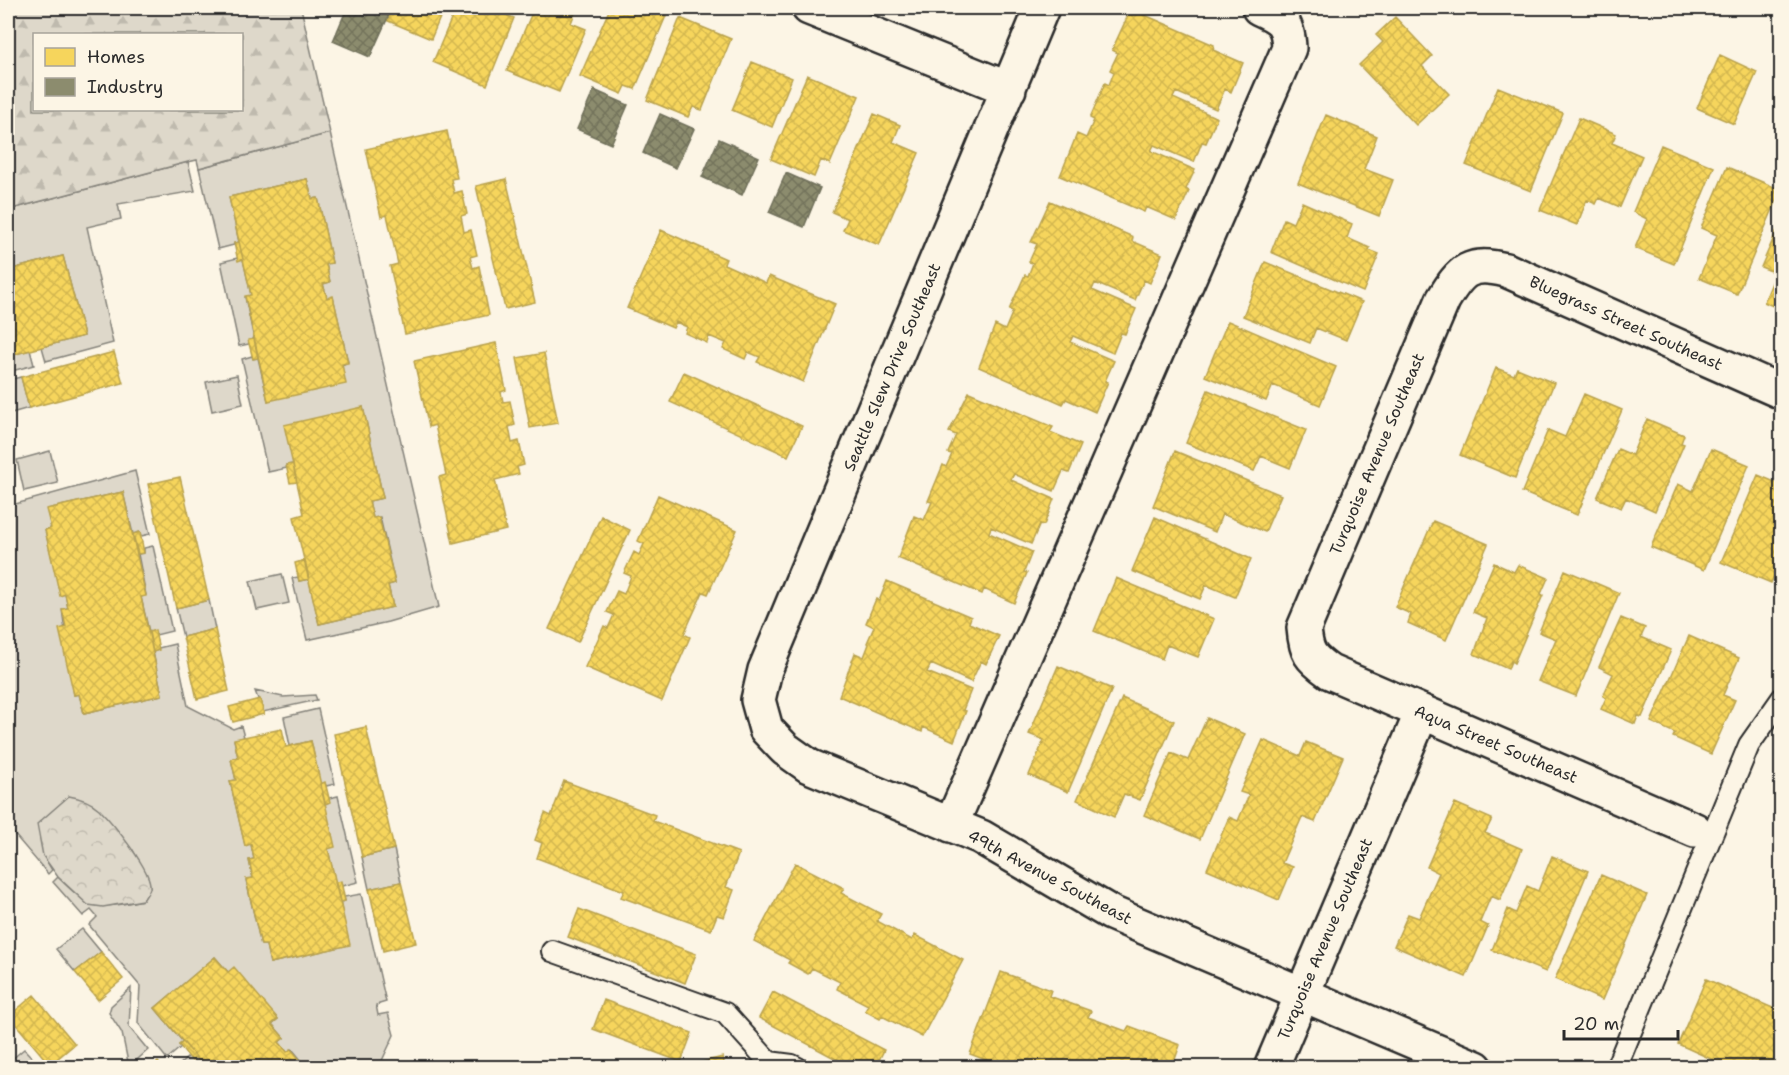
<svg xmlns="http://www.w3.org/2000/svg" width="1789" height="1075" font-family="'Shantell Sans',sans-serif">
<defs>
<pattern id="forest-firs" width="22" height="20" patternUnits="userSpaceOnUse" patternTransform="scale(1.5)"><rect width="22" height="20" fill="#ded8ca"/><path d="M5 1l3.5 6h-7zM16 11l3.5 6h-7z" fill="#bfbaae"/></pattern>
<pattern id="park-crowns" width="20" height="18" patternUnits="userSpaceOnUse" patternTransform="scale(1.5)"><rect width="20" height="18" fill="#ded8ca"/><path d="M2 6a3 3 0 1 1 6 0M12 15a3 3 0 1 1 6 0" fill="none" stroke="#bfbaae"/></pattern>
<pattern id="homes-cross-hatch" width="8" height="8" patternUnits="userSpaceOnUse" patternTransform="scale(1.5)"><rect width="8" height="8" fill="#f6d55c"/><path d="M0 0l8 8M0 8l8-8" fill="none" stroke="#d3b750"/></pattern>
<pattern id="industry-cross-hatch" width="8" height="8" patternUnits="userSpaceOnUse" patternTransform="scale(1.5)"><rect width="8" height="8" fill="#8c8c6e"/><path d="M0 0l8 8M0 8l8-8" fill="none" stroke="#73735b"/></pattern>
</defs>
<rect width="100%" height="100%" fill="#fcf5e5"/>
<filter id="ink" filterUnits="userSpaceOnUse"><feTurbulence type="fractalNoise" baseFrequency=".0167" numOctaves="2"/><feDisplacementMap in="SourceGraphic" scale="12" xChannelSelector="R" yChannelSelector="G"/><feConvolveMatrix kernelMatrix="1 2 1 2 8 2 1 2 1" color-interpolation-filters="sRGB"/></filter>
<g filter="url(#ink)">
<!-- grass -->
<path fill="#ded8ca" stroke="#84827a" stroke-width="1.5" d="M330,133L439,607L388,622L307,640L292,578L298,577L299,581L309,579L319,624L393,607L388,585L395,583L380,517L373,518L369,501L383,498L363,407L293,464L286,465L287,468L268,472L242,359L252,356L253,359L258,358L268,401L348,362L333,297L327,298L323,284L330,282L326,264L332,263L318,198L312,199L307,179L229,197L239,242L234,243V245L218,249L199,168Z
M188,162L195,191L118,204L121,219L87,227L113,343L46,361L42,347L84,336L63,256L8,270V210Z
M237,258L238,260L243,259L251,295L245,297L254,339L249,340V344L239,346L221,262Z
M30,350L34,365L8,372V356Z
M237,375L243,404L212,411L206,382Z
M21,377L29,408L8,414V380Z
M50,451L58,483L24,491L17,460Z
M135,471L150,534L141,536L140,532L133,534L123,492L47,509L51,528L45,530L61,595L65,594L68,608L62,609L74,695L79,694L84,713L162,695L153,652L158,650V648L175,644L188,706L233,729L241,726L244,737L234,740L238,757L231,759L236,780L230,781L245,845L251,844L254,859L249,860L253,878L246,880L261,945H266L270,963L349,945L340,902L345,901L344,897L361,894L386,1002L376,1005L378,1015L388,1013L394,1035L379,1067H307L292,1049L287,1052L279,1042L284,1038L272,1024L278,1019L228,972L215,957L155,1008L183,1042L179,1045L181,1047L167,1059L138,1023L140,986L89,925L97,917L91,910L83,916L53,882L58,877C91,911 99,909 143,900L150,887L149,881L133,850L43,855L52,870L48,874L8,827V506Z
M153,546L172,631L156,635L154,631L149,632L141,597L146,595L138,554L144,553V548Z
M282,574L289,603L257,610L250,581Z
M209,600L215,629L183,637L176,608Z
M255,691L283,697L315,695L317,700L263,712Z
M318,709L335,784L326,786L325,783L320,784L311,741L290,746L284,717Z
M338,796L358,882L342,886L335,882L328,849L325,804L329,802V798Z
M394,849L401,882L369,889L362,857Z
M82,929L101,952L75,972L56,949Z
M131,988L129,1027L148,1050L129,1067L122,1033L109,1013L111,1006Z
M24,1049L41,1067L11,1068L10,1066L15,1063L12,1059Z
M189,1056L192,1060L196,1057L205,1067L176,1068Z"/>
<!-- forest -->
<path fill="url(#forest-firs)" stroke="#84827a" stroke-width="1.5" fill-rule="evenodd" d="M8,8H301L330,133L199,168L197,160L188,162L8,210ZM34,34H242V110H34Z"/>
<!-- park -->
<path fill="url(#park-crowns)" stroke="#84827a" stroke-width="1.5" d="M69,796C81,798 90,801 99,809C111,821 153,871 150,888C149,892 145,897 143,900L103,907L88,905L58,877L43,856L37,824Z"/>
<!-- homes -->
<path fill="url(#homes-cross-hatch)" stroke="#b9a24d" stroke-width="1.5" d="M381,8H444L431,39L386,20L390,12Z
M456,8H500L498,12L514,18L487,85L433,62Z
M534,8H577L571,23L586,29L559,92L507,71Z
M610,8H646L666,16L635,89L626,86L622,94L580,76Z
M1131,9L1214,45L1213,50L1243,63L1231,92L1225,89L1216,109L1176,92L1173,98L1217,118L1206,143L1202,142L1194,162L1154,145L1151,151L1195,170L1186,189L1189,191L1176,220L1146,207L1144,212L1060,176L1077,134L1086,138L1094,120L1090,118L1105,83L1109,85L1114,72L1110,70L1118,53L1112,50Z
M1395,17L1432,56L1422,66L1449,94L1416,125L1359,65L1383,42L1376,35Z
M680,18L731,39L702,110L693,107L688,117L647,100Z
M1720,55L1757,72L1734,124L1697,108Z
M752,62L792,78L772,127L732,110Z
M807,75L859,96L830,164L821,160L814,177L771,159Z
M1498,87L1563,113L1531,191L1466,165Z
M874,114L900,125L893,142L919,153L879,245L843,230L848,219L832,212Z
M1326,115L1377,136L1364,169L1393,180L1379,216L1298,183Z
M1579,118L1616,134L1612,143L1642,156L1620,207L1599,198L1596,204L1587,200L1577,225L1540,210Z
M447,131L457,178L451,179L454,193L462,191L467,214L461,216L464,232L471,230L477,255L470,257L473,268L479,266L489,315L405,334L390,266L398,264L387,215L381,217L366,149Z
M1661,145L1714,167L1674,264L1635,248L1647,219L1633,212Z
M1727,167L1781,190L1737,294L1699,278L1717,235L1701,228Z
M307,179L312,199L318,198L332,263L326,264L330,282L323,284L327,298L333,296L348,363L342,364L346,384L268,401L245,296L251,295L229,197Z
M506,179L535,302L505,309L476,186Z
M1050,201L1133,237L1132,241L1162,254L1150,283L1144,280L1135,300L1095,283L1092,290L1136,309L1125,334L1121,333L1113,353L1073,336L1070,342L1114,361L1105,381L1108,382L1095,412L1066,399L1063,404L979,367L995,325L1005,330L1013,311L1009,310L1025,275L1028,276L1033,263L1029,262L1037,244L1031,242Z
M1302,202L1352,224L1347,238L1370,248L1369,250L1379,254L1363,292L1271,252L1284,219L1293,223Z
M1782,219V310L1764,302L1776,273L1761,267Z
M661,230L726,259L724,264L766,283L769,276L835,304L803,382L757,362L760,357L748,352L745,359L723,349L726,343L709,336L707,343L685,333L687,327L676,322L673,328L627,308Z
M239,242L243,259L238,261L234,243Z
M63,256L84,336L8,356V270Z
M1265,262L1362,302L1346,340L1316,328L1310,343L1243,316Z
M1228,321L1336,367L1320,405L1273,385L1266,401L1205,376Z
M254,339L258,358L253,359L248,340Z
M496,343L506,390L501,392L503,402L510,401L515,425L509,427L512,443L519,441L524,465L517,467L519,474L495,480L506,530L453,543L439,477L446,475L435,425L429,427L414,361Z
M114,352L123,383L29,408L21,377Z
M544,353L558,423L530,428L517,358Z
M1496,368L1514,375L1517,368L1554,383L1515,478L1460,455Z
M684,372L802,426L788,456L670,402Z
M1208,390L1306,430L1290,468L1261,456L1254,471L1186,443Z
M969,392L1053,427L1050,432L1081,445L1069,473L1063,471L1054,491L1014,474L1011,480L1054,499L1044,525L1040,524L1031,544L991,527L989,533L1032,552L1024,572L1027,573L1014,603L984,589L982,594L898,558L914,516L924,520L932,502L928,501L943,465L946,467L952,454L948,453L956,435L949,432Z
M1584,394L1622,410L1577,515L1522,492L1548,430L1565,437Z
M363,407L383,498L369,501L373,518L379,517L395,583L388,585L393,607L319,624L294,517L304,514L284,425Z
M1647,419L1684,435L1681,443L1684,444L1655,511L1626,498L1621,508L1597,498L1618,449L1632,455Z
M1711,449L1749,465L1704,570L1651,547L1678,484L1693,491Z
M1175,451L1281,495L1265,532L1222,514L1215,532L1153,506Z
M293,464L297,482L290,483L286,465Z
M1758,475L1782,485V557L1771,583L1721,562Z
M180,477L209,600L176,608L148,484Z
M123,492L146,596L141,597L162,695L84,713L79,694L74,695L59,629L66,627L62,609L68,608L65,594L60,596L45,530L51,528L46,509Z
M658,495L737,530L708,594L703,592L684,634L690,637L662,701L585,667L604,626L608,628L614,615L607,612L617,591L624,594L631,576L624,573L634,552L639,555L644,544L638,541Z
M601,516L630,530L578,642L549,629Z
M1155,517L1251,559L1235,597L1206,585L1200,599L1132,571Z
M1433,521L1488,544L1446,640L1408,623L1411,614L1395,607Z
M140,532L144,553L138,554L133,534Z
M305,560L309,579L299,581L295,563Z
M1494,563L1514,572L1518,565L1548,578L1541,594L1543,595L1514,663L1511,661L1508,669L1474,654L1487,618L1473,612Z
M1565,570L1619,593L1576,696L1538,681L1556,639L1539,632Z
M1116,578L1214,619L1198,657L1167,645L1162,659L1094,631Z
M887,581L971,617L969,623L999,636L986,664L981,661L971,682L931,664L927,672L971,690L963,710L966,711L954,741L923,727L922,732L839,696L855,653L864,657L869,644L867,643L874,627L866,623L876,599L879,601Z
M1621,618L1645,628L1641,637L1671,650L1642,717L1638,716L1635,724L1601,709L1606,698L1603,696L1613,674L1599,667Z
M215,629L229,691L197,699L183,637Z
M155,630L159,650L153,652L149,632Z
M1689,636L1739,658L1723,695L1735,700L1711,754L1673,737L1675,733L1651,722Z
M1058,666L1112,689L1068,792L1029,775L1044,740L1029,734Z
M1122,698L1174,721L1140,800L1124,794L1114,817L1077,800Z
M260,699L264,714L233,722L229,707Z
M1207,718L1245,734L1200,839L1144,815L1171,753L1188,760Z
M366,727L394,849L362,857L334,734Z
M282,729L286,747L311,741L335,847L328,849L350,945L270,963L266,945H261L246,879L253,878L249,860L254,859L251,844L245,846L230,781L236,780L231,759L238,757L234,739Z
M1263,740L1300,756L1306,742L1343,757L1315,822L1302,817L1282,863L1293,867L1279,900L1207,869L1229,817L1238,821L1249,795L1240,792Z
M564,781L655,815L653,821L739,853L726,887L734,890L724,917L717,915L711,930L621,897L624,891L537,858L542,843L535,840L545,813L551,816Z
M325,782L330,802L325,804L320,784Z
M1455,803L1492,819L1485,833L1522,849L1500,900L1491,896L1480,922L1488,926L1466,977L1394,946L1408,914L1419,918L1439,873L1427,867Z
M1552,856L1588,871L1546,972L1492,950L1508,909L1516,913L1527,886L1538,891Z
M795,863L844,888L841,893L881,914L877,921L912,940L915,935L963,960L922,1037L882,1016L880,1019L865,1011L868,1005L837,989L840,982L812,968L808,974L788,963L790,960L754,941Z
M1601,875L1647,895L1602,1000L1555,979Z
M341,881L345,901L340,902L335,882Z
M401,882L416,943L383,951L369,889Z
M579,909L696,954L685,983L568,937Z
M101,952L123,979L98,1000L75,972Z
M215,957L228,972L234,967L278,1019L272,1024L284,1038L279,1042L287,1052L291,1049L307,1068H205L155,1008Z
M8,964L15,973L8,979Z
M1001,972L1051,990L1049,996L1091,1011L1088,1017L1126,1031L1129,1026L1180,1045L1172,1068H1007L970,1054Z
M1706,979L1782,1012V1068H1770L1751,1060L1748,1068H1731L1678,1044Z
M773,992L884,1050L875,1068H853L759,1018Z
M34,995L75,1044L50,1065L9,1016Z
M604,1000L692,1033L681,1062L593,1029Z
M183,1042L196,1057L192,1061L179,1045Z
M8,1054L15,1063L10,1066L8,1063Z
M723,1057L725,1068H693V1064Z
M158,1062L163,1068H151Z"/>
<!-- industry -->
<path fill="url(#industry-cross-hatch)" stroke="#6f6f5a" stroke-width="1.5" d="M347,8H372L389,15L370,57L333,41Z
M594,90L628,105L611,144L577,129Z
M660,114L694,129L676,168L643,153Z
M719,139L759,157L742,195L702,177Z
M786,173L820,188L804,227L769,212Z"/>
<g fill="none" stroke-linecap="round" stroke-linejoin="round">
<!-- service casing -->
<g stroke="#2b2b2b" stroke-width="24">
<path id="service" d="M552,951L725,1013L769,1062
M765,1068L769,1062L792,1065L798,1068
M1616,1068L1749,745L1782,698"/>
</g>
<!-- minor casing -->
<g stroke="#2b2b2b" stroke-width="38">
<path id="minor" d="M809,8L1009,89
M1042,8L765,670L758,700L766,729L785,749L809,766L981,837L1111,913L1476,1068
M951,825L1289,48C1288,22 1281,18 1259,8
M1695,830L1330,672C1310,658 1306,653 1304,628L1443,300C1461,270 1470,261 1506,270L1782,392
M1271,1068L1422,712"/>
</g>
<!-- service -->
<use href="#service" stroke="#fcf5e5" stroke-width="20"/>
<!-- minor -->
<use href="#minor" stroke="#fcf5e5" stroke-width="33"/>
</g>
</g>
<g text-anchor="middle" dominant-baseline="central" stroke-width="6" stroke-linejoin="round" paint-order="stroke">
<!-- street labels -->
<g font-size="16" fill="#2b2b2b" stroke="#fcf5e5">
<text transform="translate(1626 323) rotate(24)">Bluegrass Street Southeast</text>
<text transform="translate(892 367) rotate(-67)">Seattle Slew Drive Southeast</text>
<text transform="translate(1377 454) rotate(-67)">Turquoise Avenue Southeast</text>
<text transform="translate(1496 744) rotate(23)">Aqua Street Southeast</text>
<text transform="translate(1050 877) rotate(28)">49th Avenue Southeast</text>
<text transform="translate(1325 939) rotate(-67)">Turquoise Avenue Southeast</text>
</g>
</g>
<!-- margin -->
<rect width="1789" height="1075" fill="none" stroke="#fcf5e5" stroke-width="30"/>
<rect x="15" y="15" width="1759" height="1045" fill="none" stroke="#2b2b2b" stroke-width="2" filter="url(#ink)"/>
<!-- legend -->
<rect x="33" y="33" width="210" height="78" fill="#fcf5e5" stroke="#a8a49b" stroke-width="1.5"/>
<rect x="45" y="48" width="30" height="18" fill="#f6d55c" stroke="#a8a49b" stroke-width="1.5"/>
<text x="87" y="63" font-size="18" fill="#2b2b2b">Homes</text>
<rect x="45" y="78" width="30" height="18" fill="#8c8c6e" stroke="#a8a49b" stroke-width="1.5"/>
<text x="87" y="93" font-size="18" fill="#2b2b2b">Industry</text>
<!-- scale -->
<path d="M1564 1030v9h114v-9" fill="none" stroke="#2b2b2b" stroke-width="3"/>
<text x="1573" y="1030" font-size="18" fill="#2b2b2b" stroke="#fcf5e5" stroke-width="4.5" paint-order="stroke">20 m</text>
</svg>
